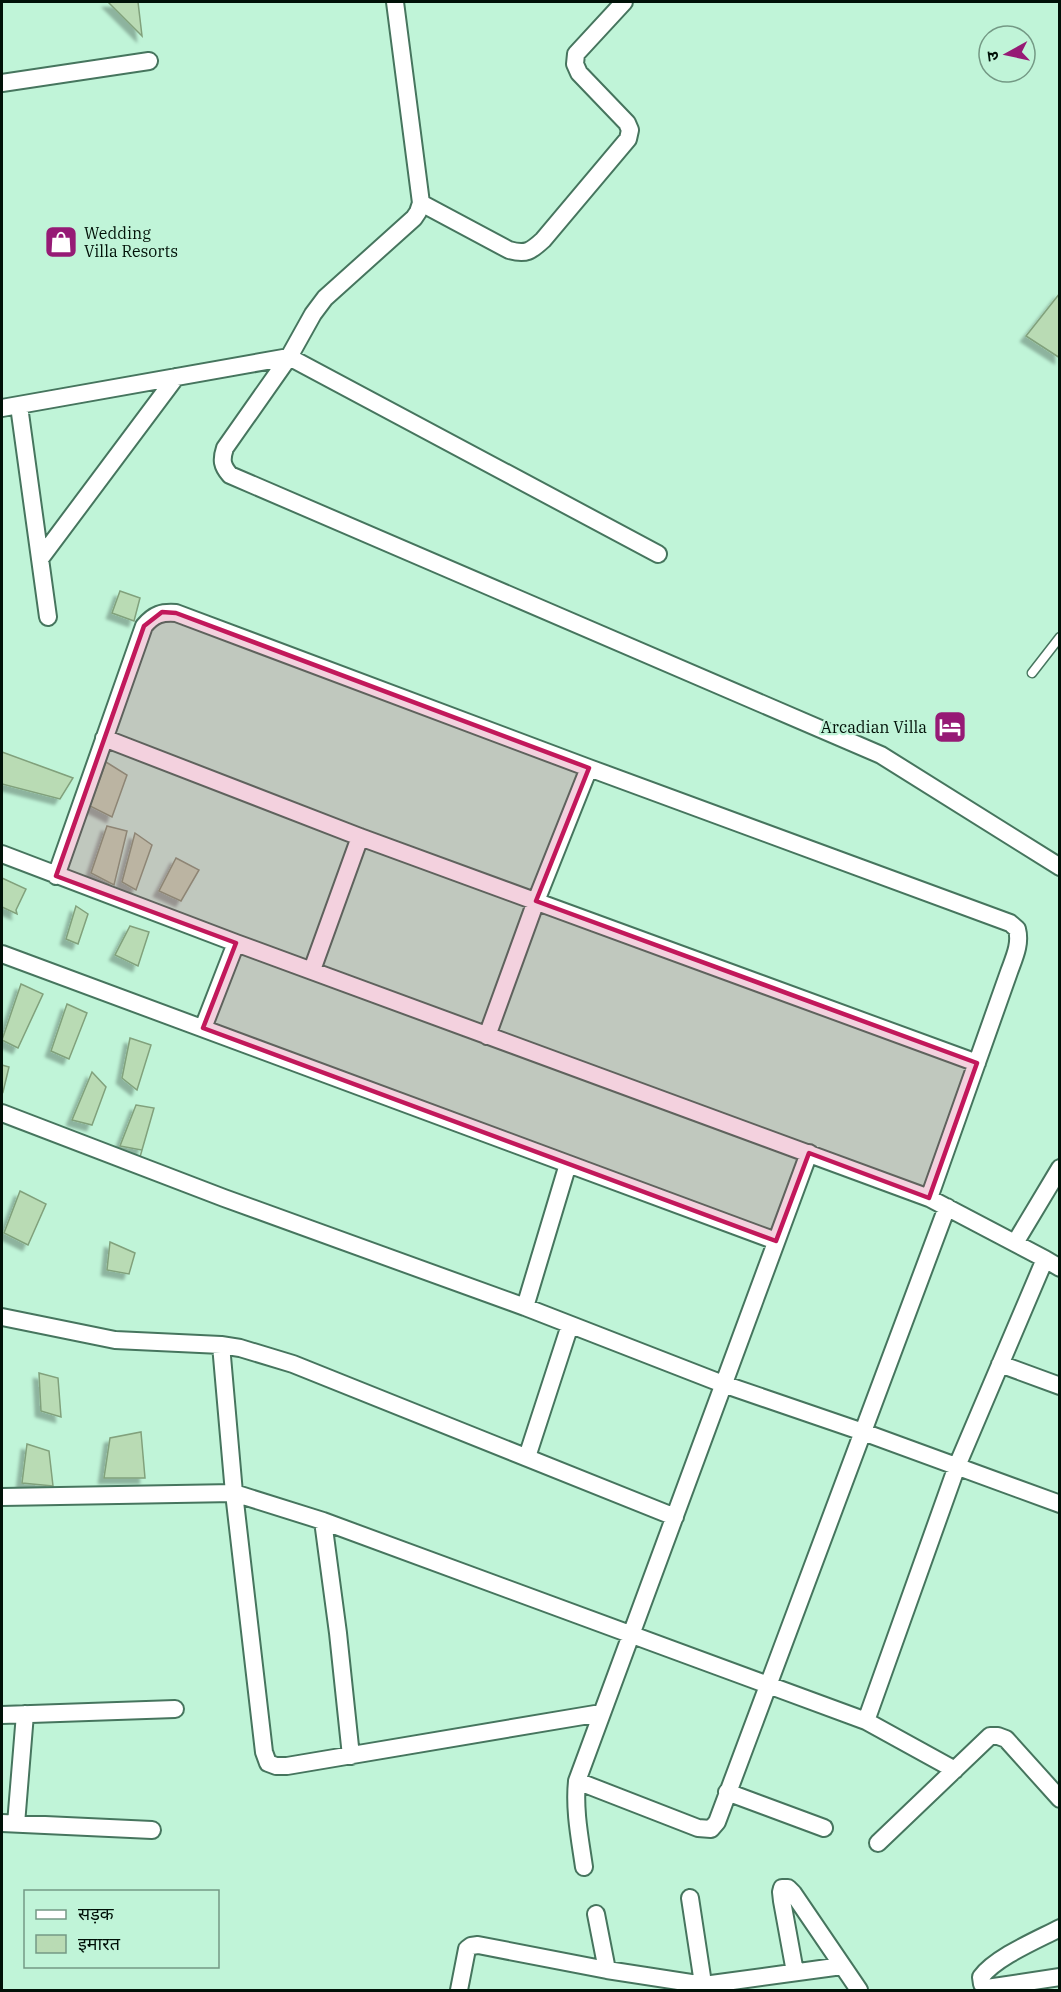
<svg xmlns="http://www.w3.org/2000/svg" width="1061" height="1992" font-family="'IBM Plex Serif','Noto Sans Devanagari',serif">
<defs>
<filter id="shadow"><feDropShadow dx="-5.5" dy="5.5" stdDeviation="1.5" flood-color="#0004"/></filter>
</defs>
<rect width="100%" height="100%" fill="#c0f4d8"/>
<!-- building -->
<path fill="#b9dbb4" stroke="#81a17c" stroke-width="1.5" filter="url(#shadow)" d="M108,2H138L142,36Z
M1060,293V358L1026,336Z
M120,591L140,598L134,621L112,613Z
M2,752L73,778L60,799L2,784Z
M106,762L127,775L112,817L90,806Z
M107,826L127,831L114,885L91,873Z
M135,833L152,845L136,890L122,882Z
M176,858L199,870L181,901L159,891Z
M2,878L26,889L16,910L17,914L2,907Z
M76,906L88,914L78,944L66,939Z
M130,926L149,932L138,966L115,955Z
M21,984L43,994L18,1048L2,1040Z
M67,1004L87,1013L69,1059L51,1051Z
M130,1038L151,1045L137,1090L122,1078Z
M2,1065L9,1067L3,1092L2,1091Z
M92,1072L106,1087L92,1125L72,1120Z
M136,1105L154,1108L140,1157L142,1150L120,1146Z
M20,1191L46,1204L28,1245L4,1233Z
M110,1242L135,1253L129,1274L107,1270Z
M39,1373L58,1378L61,1417L41,1411Z
M141,1432L145,1478H104L110,1438Z
M27,1444L49,1451L53,1486L22,1483Z"/>
<g fill="none" stroke-linecap="round" stroke-linejoin="round">
<!-- lane casing -->
<g stroke="#46755e" stroke-width="11">
<path id="lane" d="M1032,673L1060,637"/>
</g>
<!-- street casing -->
<g stroke="#46755e" stroke-width="20">
<path id="street" d="M395,2L421,203L418,212L414,218L325,298L313,314L289,357L225,448C221,460 222,466 230,475L881,755L1060,867
M2,83L149,61
M421,203L509,250C526,255 531,251 543,240L628,139L630,130L627,123L579,73L575,64L576,54L624,2
M19,406L48,617
M2,408L289,357L658,554
M40,559L176,377
M104,738L360,837L977,1063
M2,854L236,943L929,1198L1045,1259L957,1466L866,1721L323,1521L234,1493L2,1497
M56,876L144,626C154,614 162,612 176,613L589,768L1010,923L1017,929C1021,944 1014,958 1009,972L929,1198
M2,954L776,1241
M312,970L360,837
M203,1028L236,943
M487,1036L536,901L589,768
M2,1113L224,1198L525,1307L723,1384L863,1432L1060,1504
M809,1153L577,1781L698,1828L711,1829L717,1822L947,1207
M1015,1243L1060,1168
M1045,1259L1060,1268
M525,1307L568,1164
M2,1317L115,1340L221,1345L240,1348L293,1364L675,1517
M221,1345L234,1493L264,1752L268,1763L276,1766H287L601,1713
M1000,1364L1060,1386
M527,1457L570,1325
M323,1521L338,1633L351,1756
M2,1715L175,1709
M866,1721L955,1770
M577,1781C574,1810 580,1839 584,1867
M727,1792L824,1828
M2,1823L152,1830
M16,1824L25,1714
M878,1843L990,1736H998L1006,1739L1060,1799
M690,1898L704,1990
M596,1914L607,1970
M1060,1928C1037,1940 996,1957 981,1977L982,1984L987,1988L1060,1977
M795,1972L782,1901L781,1892L782,1888H788L793,1893L859,1990
M459,1990L467,1949L471,1946L478,1945L607,1970L704,1985L842,1966"/>
</g>
<!-- lane -->
<use href="#lane" stroke="#fff" stroke-width="8"/>
<!-- street -->
<use href="#street" stroke="#fff" stroke-width="16"/>
</g>
<!-- marked area -->
<path fill="#c2185b" fill-opacity="0.2" stroke="#c2185b" stroke-width="4.5" stroke-linejoin="round" d="M162,612L176,613L589,768L536,901L977,1063L929,1198L809,1153L776,1241L203,1028L236,943L56,876L144,626Z"/>
<!-- icons -->
<defs>
<g id="shop-square" transform="scale(1.725)"><rect x="-9" y="-9" width="18" height="18" rx="4" fill="#961a75" stroke="#c0f4d8"/><path d="M-5-2.5h2.3a2.7 3.5 0 0 1 5.4 0H5L5.5 6h-11ZM-1.5-2.5h3a1.5 2.3 0 0 0-3 0Z" fill="#fff"/></g>
<g id="hotel-square" transform="scale(1.725)"><rect x="-9" y="-9" width="18" height="18" rx="4" fill="#961a75" stroke="#c0f4d8"/><path d="M-6-4.5h1.5V1H6V5H4.5V3h-9V5H-6ZM-4 0a1.8 1.8 0 1 1 3.6 0ZM.5 0V-2.5h3Q6-2.5 6 0Z" fill="#fff"/></g>
</defs>
<g fill-rule="evenodd">
<use href="#shop-square" x="61" y="242"/>
<use href="#hotel-square" x="950" y="727"/>
</g>
<g text-anchor="middle" dominant-baseline="central" stroke-width="4.5" stroke-linejoin="round" paint-order="stroke">
<!-- poi labels -->
<g font-size="16" fill="#011108" stroke="#c0f4d8" text-anchor="start">
<text x="84" y="233">Wedding<tspan x="84" dy="18">Villa Resorts</tspan></text>
<text x="927" y="727" text-anchor="end">Arcadian Villa</text>
</g>
</g>
<!-- border -->
<rect width="1061" height="1992" fill="none" stroke="#011108" stroke-width="6"/>
<!-- legend -->
<rect x="24" y="1890" width="195" height="78" fill="#c0f4d8" stroke="#749985" stroke-width="1.5"/>
<rect x="36" y="1910" width="30" height="9" fill="#ffffff" stroke="#749985" stroke-width="1.5"/>
<text x="78" y="1920" font-size="18" fill="#011108">सड़क</text>
<rect x="36" y="1935" width="30" height="18" fill="#b9dbb4" stroke="#749985" stroke-width="1.5"/>
<text x="78" y="1950" font-size="18" fill="#011108">इमारत</text>
<!-- north arrow -->
<g transform="translate(1007 54) rotate(262)"><circle r="28" fill="#c0f4d8" stroke="#749985" stroke-width="1.5"/>
<path d="M0-4.5L10 22L0 15L-10 22Z" fill="#961a75"/>
<text y="-9" font-size="16" font-weight="bold" text-anchor="middle" fill="#011108">उ</text>
</g>
</svg>
